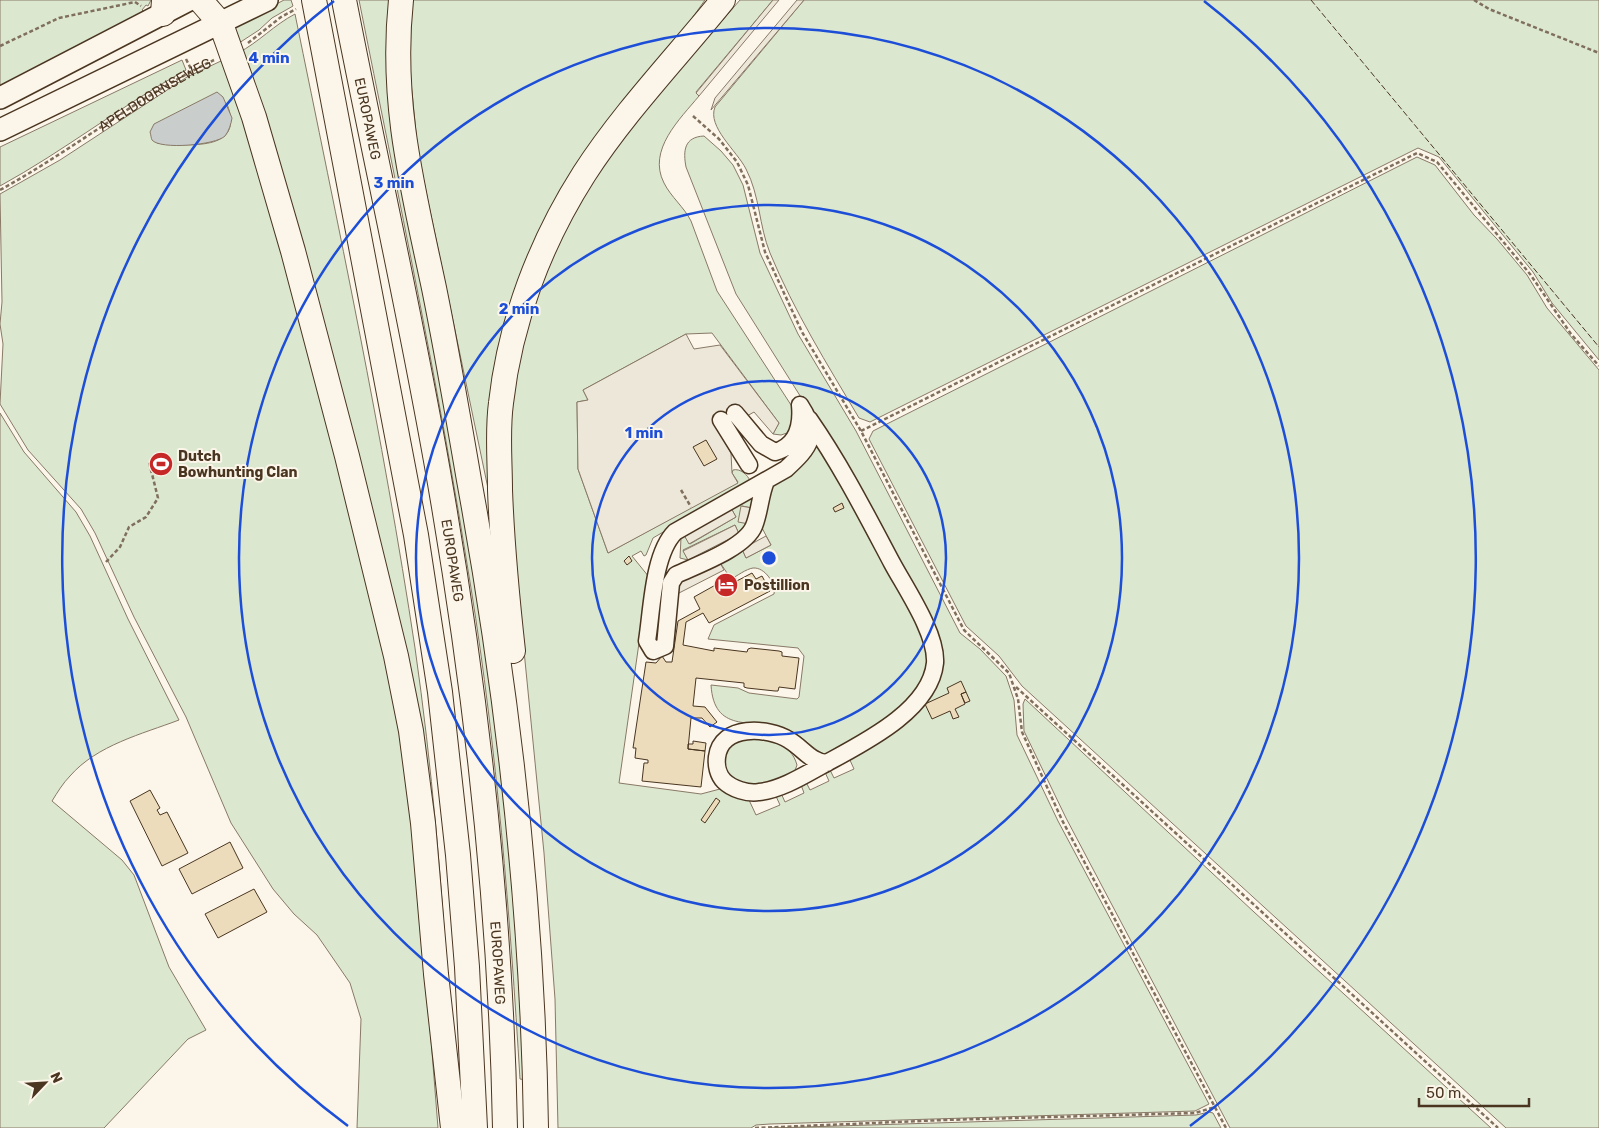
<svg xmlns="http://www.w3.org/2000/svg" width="1599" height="1128" font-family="Rubik,sans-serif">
<rect width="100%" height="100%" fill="#fbf6e9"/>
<!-- green -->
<path fill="#dce7d0" stroke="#887966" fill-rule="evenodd" d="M0,0H151L148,6L146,5L142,10L144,12L0,89Z
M284,0H291L293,6L272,18L259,30L236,45L231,28Z
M359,0H394L400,178L441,381L478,588L509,832L526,1080L520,1079C510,915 497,750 471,588C440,391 398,196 359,0Z
M412,0H705L547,222L490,498L418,153L409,61Z
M740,0H773L696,92L699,96C680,119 647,150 664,183C671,197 684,207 691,221L717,291L793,408L796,416L790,432L781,435L773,434L779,423L712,333L686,334L583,390L588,400L577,402L578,469L608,553L738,482L732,473L733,470C740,468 748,475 750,481L653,538L646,555L644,556L641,551L632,556L649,577L642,642L639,643L619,783L701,794L720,789L749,800L756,815L780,805L775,794L780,791L785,802L804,793L800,782L805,780L810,790L829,781L824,770L829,768L834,778L854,769L849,758L940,678L941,662L826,437L736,294L686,167C683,151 684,137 704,136L721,151L733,165L743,185L760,253L798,334L856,431L960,633L980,649L1006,676L1014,700L1017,735L1058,821L1209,1104L1195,1111L770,1124L756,1125L751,1128H558L555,999L544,853L511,519V405L525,323L559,236L618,141Z
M804,0H1599V360L1552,303L1533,272L1439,157L1418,148L870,422L859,418C827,364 794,311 770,253C759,226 760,196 746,169C737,151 707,127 715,107Z
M295,14C338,225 383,436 415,648C432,766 442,886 449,1005L433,838L238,53C259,42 274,25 295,14Z
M182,60L186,70C122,105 64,151 0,186V147Z
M221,61L231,67L279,232L399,710L419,887L438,1128H357L361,1019L350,983L317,935L294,914L273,889L231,823L186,717L134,617L95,533L81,509L28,450L0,404L3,344L0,324L2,302L0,194L60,160L187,77ZM227,104C246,153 187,145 157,143Z
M1417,157L1435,165L1474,215L1497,239L1527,275L1547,308L1599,370V1128H1506L1022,686L999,656L966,626L869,439L873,431Z
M0,413L24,452L76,512L90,536L128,619L179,720C142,734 97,745 70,776C63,783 57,793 52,801L122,860L134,875L169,967L206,1030L188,1039L104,1128H0Z
M818,443L922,628L930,664L919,689L895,715L825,755C811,748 799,732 783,728C750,719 714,733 711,685L738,688L749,693L797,699L799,697L804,656L798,648L708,639L714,625L774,594C776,584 765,567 753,568C746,569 737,576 731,579L719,561L742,549L746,558L771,545L761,526L770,486Z
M754,495L752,508L742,506L749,524L739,534L735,525L683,550L688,560L680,558L681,538L684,535L690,544L736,517L731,508Z
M1025,699L1254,912L1491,1128H1230L1066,818L1024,731L1023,704Z
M751,737C771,741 791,743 797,765L794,773C770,783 747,793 725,772L724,754L734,742Z
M1209,1112L1213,1113L1221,1128H772L1196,1115Z"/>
<!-- parking -->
<path fill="#ede7d9" stroke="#887966" d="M773,0H779L699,96L696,93Z
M797,0H804L711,110L715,98Z
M686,334L694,349L720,345L779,423L773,434L754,412L719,432L731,453L732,473L738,483L608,553L578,469L577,402L588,400L583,390Z
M741,506L752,508L749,524L738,522Z
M731,508L736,517L689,544L684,535Z
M735,525L739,534L688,560L683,551Z
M766,536L771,545L746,558L742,549Z
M719,561L724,570L679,593L675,584Z"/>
<!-- water -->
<path fill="#c9cecd" stroke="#887966" d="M217,92L223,97L232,118C231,124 229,131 225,136C216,145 160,150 152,140C151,138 151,135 150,132L154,124Z"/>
<!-- building -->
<path fill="#ecdcbc" stroke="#4a3520" d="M706,440L717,459L704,466L693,447Z
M164,455L170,468L158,474L152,460Z
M842,503L844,508L835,512L833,508Z
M629,556L632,561L627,565L624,561Z
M752,573L756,579L762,576L770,591L709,623L703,613L686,622L683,645L714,651V648L747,652L748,649L751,648L779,651L782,652V656L799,658L795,689L779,687L778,691H775L747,688L744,687V683L696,678L693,706L705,707L717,722L710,727L702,718H691L688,749L705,751L701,787L642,781L644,763H648V760L635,758L636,748H633L646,662L656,663L662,656L666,662H672L678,621L700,609L694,597L728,578L731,584Z
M961,681L966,692L961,694L965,704L955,709L959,717L953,719L950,711L932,719L925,704L949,693L947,688Z
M966,692L970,701L965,703L961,694Z
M693,741L706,743L705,751L688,749V744H693Z
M150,790L160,808L157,810L160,815L167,812L188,853L162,866L130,801Z
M716,798L720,801L705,823L701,820Z
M230,842L243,868L192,894L179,869Z
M254,889L267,912L218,938L205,914Z"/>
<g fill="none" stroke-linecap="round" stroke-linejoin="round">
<!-- minor casing -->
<g stroke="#4a3520" stroke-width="19">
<path id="minor" d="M735,413L761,444L775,452C797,446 802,426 800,405
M809,419C841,465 866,514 892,563C906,589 937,634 935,663C930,712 859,745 821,766C803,776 780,790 759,792C748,794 732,789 724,781C718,775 716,765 717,757C721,724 768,727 789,740C803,748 810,762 827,763
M721,420L749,465
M766,481C760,495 760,511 754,526C745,548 697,565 676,575L671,583L665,646L653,651L647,641C652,610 653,554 675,532L786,469C810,447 820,435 800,405"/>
</g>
<!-- major casing -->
<g stroke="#4a3520" stroke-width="24">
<path id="major" d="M0,98L189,0
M0,130L267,0"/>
</g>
<!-- highway casing -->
<g stroke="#4a3520" stroke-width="26">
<g id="highway">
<path d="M200,0L221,24L254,117L293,251L347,456L396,656L411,731L423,823L436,974L453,1128"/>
<path d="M314,0L416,535L440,692L458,855L467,967L475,1128"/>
<path id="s2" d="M344,0C376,165 414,329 442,495C478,705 501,916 505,1128"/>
<path d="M401,0C390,103 413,189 434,288C447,352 458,416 469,480C508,693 533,911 536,1128"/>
<path d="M163,14L164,0"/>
<path d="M513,651C507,597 502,544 500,490C500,461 497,432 501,403C510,322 540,243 584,174C624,112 677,57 723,0"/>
</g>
</g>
<!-- path -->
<g stroke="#7f6f5c" stroke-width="2.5" stroke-dasharray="4 2.5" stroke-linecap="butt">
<path d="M1474,0L1489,9L1599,53"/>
<path d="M248,43L281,17L296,9"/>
<path d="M0,46L59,18L135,2L141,6"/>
<path d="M186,59L192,71"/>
<path d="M693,116L719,139L737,162L748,185L765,252L802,332L861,431L964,630L1009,673L1018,699L1022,732L1062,820L1226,1128"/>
<path id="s1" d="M0,190C73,150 139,96 214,60"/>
<path d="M861,431L1417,153L1437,162L1530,274L1571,334L1599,366"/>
<path d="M681,490L691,507"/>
<path d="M106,562L120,547L129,527L146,517L158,498L149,462"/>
<path d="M1016,687L1498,1128"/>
<path d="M755,1128L944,1120L1195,1113L1215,1107"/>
</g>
<!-- minor -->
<use href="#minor" stroke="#fbf6e9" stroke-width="16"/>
<!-- major -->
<use href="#major" stroke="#fbf6e9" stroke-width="21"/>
<!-- highway -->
<use href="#highway" stroke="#fbf6e9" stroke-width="24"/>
<!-- fence -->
<path stroke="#4a3520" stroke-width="1" stroke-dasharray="6 2.5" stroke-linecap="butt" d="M1311,0L1599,347"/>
</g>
<!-- distance rings -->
<g fill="none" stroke="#1d4ed8" stroke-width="2.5">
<circle cx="769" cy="558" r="177"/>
<circle cx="769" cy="558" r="353"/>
<circle cx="769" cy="558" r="530"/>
<path d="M348 1126A707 707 0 0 1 334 1M1204 1A707 707 0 0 1 1190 1126"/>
</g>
<!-- icons -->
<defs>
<g id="stadium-disc" transform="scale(1.25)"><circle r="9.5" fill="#c62828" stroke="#fbf6e9"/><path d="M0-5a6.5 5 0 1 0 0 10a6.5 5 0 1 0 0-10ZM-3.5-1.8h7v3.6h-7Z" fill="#fff"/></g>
<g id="hotel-disc" transform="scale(1.25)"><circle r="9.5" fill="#c62828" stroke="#fbf6e9"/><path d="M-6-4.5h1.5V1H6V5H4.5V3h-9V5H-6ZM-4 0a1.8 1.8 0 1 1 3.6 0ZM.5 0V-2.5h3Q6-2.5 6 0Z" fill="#fff"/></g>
</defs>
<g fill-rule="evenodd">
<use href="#stadium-disc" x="161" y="464"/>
<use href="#hotel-disc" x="726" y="585"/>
</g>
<g text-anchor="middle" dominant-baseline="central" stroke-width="4" stroke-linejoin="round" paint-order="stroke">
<!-- street labels -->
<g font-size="14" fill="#4a3520" stroke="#fbf6e9">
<text stroke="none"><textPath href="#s1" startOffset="182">APELDOORNSEWEG</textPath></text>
<text stroke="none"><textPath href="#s2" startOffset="121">EUROPAWEG</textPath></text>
<text stroke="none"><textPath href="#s2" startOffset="571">EUROPAWEG</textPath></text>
<text stroke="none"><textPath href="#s2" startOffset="976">EUROPAWEG</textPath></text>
</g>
<!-- poi labels -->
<g font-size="14" font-weight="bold" fill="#4a3520" stroke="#fbf6e9" text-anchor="start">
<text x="178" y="456">Dutch<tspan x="178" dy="16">Bowhunting Clan</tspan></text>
<text x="744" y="585">Postillion</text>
</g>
</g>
<circle cx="769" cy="558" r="8" fill="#1d4ed8" stroke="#fbf6e9" stroke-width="2.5"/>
<g font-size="15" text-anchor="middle" font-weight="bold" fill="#1d4ed8" stroke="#fbf6e9" stroke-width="4" stroke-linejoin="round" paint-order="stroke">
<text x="269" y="63">4 min</text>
<text x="394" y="188">3 min</text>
<text x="519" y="314">2 min</text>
<text x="644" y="438">1 min</text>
</g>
<!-- north arrow -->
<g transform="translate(45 1083) rotate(65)" stroke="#fbf6e9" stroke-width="4" paint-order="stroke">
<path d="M0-4L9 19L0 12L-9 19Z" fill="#4a3520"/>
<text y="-8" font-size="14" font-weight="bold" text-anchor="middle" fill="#4a3520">N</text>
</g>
<!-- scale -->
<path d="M1419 1098v8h110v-8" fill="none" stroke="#4a3520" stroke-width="2.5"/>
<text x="1426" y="1098" font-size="15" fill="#4a3520" stroke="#fbf6e9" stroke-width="4" paint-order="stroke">50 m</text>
</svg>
